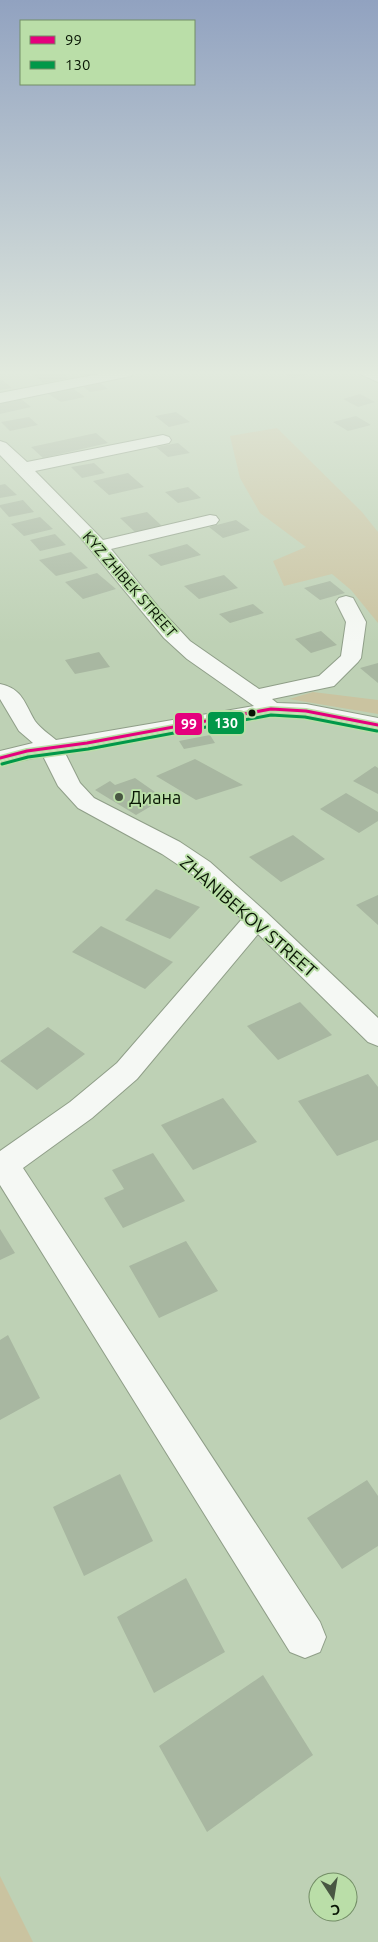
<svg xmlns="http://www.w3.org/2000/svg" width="378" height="1942" font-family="Ubuntu,sans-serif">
<rect width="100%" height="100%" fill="#bed1b5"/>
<!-- green -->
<path fill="#cac3a0" d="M277,428L362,512L378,532V623L351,590L332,574L284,586L273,561L306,547L260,513L240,478L230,436Z
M313,692L378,700V714L289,699Z
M0,1876L33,1942H0Z"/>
<!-- building -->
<path fill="#a8b7a1" d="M60,371L69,378L43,383L34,375Z
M82,371H111L113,373L88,377Z
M279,371H302L308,374L293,378Z
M0,378L12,388L0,390Z
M98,381L108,389L90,392L80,384Z
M71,387L85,397L61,402L47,393Z
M360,394L375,402L358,407L343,399Z
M20,398L31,407L0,414V402Z
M176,412L190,422L169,427L155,416Z
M356,416L371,425L348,431L333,422Z
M29,417L38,425L10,431L1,422Z
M96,433L108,443L43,458L31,447Z
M178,443L190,453L168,457L156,447Z
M94,463L105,473L82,478L71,467Z
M128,473L144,487L109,495L93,481Z
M5,484L17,495L0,498V485Z
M188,487L201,498L178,503L165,492Z
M23,500L34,512L9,517L0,507V505Z
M147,512L162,526L135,532L120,518Z
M40,517L53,529L24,536L11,524Z
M236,520L250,530L223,538L209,527Z
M55,534L66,545L40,551L30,540Z
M187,544L201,555L161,566L148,555Z
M71,552L88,568L56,576L39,560Z
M97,573L116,589L83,599L65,582Z
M224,575L238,588L199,599L184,586Z
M330,581L345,593L320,600L304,588Z
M253,604L264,613L230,623L219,614Z
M321,631L337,645L311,653L295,639Z
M99,652L110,667L75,674L65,660Z
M378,663V683L360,668Z
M210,735L215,743L184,749L179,741Z
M195,759L243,785L196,800L156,776Z
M375,766L378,768V794L353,781Z
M135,778L155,792L143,799L153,805L136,815L95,790L110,781L115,785Z
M346,793L378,812V821L359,833L320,809Z
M293,835L325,859L281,882L249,857Z
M156,889L200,907L170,939L125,920Z
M378,895V925L356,905Z
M101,926L173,962L145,989L72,952Z
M300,1002L332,1035L278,1060L247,1026Z
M48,1027L85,1054L37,1090L0,1061Z
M368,1074L378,1087V1140L337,1156L298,1101Z
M223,1098L257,1142L193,1170L161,1125Z
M153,1153L185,1201L123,1228L104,1198L124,1189L112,1170Z
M0,1229L15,1253L0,1260Z
M186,1241L218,1291L159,1318L129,1266Z
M8,1335L40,1398L0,1420V1340Z
M120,1474L153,1541L84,1576L53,1507Z
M367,1480L378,1496V1546L342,1569L307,1518Z
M186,1578L225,1652L154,1693L117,1617Z
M263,1675L313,1755L207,1832L159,1746Z"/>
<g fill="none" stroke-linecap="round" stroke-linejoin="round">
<!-- minor casing -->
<g stroke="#8f9e88" stroke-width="2">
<path id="minor" d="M114,371H132L133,373L131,376L126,377L0,403V393Z
M358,371L378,372V382L360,374Z
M163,435L169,437L171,440L169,443L35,471L103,540L210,515L216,516L219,520L216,524L111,549L159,608L190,641L259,689L319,676L341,656L346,622L336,602L339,598L346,596L353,598L366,622L361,658L358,662L334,686L272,699L277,703L306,704L378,718V732L306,718L271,716L65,753L80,783L94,798L180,842L210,862L266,912L378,1018V1046L368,1042L258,934L137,1079L92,1118L23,1168L320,1622L326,1637L320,1652L305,1658L290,1652L0,1185V1151L70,1102L117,1063L242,919L192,874L162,854L78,808L58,786L43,756L0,765V751L33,743L19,731L0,699V684C23,689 24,703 35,721C40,728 49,734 56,740L254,706L187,659L164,638L80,537L0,455V441L6,443L27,462Z"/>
</g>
<!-- minor -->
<use href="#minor" fill="#f5f8f4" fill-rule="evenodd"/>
<!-- bus-1 casing -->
<g stroke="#badea8" stroke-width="6">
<path id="bus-1" d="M0,758L27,751L87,743L271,709L306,711L378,725"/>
</g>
<!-- bus-2 casing -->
<g stroke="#badea8" stroke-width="6">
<path id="bus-2" d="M2,764L28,757L88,749L271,715L305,717L377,731"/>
</g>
<!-- bus-1 -->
<use href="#bus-1" stroke="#e5007d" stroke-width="3"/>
<!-- bus-2 -->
<use href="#bus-2" stroke="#019849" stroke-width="3"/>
</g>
<!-- sky -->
<linearGradient id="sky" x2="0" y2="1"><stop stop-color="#91a2c0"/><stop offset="0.58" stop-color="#e2eade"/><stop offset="1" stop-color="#e2eade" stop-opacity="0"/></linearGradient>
<rect width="378" height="643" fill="url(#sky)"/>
<!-- markers -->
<circle fill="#091604" stroke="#badea8" stroke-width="2" cx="252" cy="713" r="4.5"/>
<circle fill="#485742" stroke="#badea8" stroke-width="2" cx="119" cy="797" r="5"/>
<g text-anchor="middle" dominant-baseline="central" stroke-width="4" stroke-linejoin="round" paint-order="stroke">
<!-- far-street labels -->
<g font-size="15" fill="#091604" stroke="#badea8">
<text transform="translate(130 584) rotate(49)">KYZ ZHIBEK STREET</text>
</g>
<!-- poi labels -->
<g font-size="18" fill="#091604" stroke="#badea8" text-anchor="start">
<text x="129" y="797">Диана</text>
</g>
<!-- street labels -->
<g font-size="18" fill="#091604" stroke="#badea8">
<text transform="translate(249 916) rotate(41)">ZHANIBEKOV STREET</text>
</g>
</g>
<g stroke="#badea8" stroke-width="2">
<rect x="207" y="711" width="38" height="24" rx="5" fill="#019849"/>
<rect x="174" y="712" width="29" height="24" rx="5" fill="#e5007d"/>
</g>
<g font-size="14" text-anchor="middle" font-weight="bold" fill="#fff">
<text x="226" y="728">130</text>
<text x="189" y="729">99</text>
</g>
<!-- legend -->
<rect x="20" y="20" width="175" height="65" fill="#badea8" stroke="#738e66"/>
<rect x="30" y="36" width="25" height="8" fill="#e5007d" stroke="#738e66"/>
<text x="65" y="45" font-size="15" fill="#091604">99</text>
<rect x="30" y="61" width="25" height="8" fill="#019849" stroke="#738e66"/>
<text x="65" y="70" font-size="15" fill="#091604">130</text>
<!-- north arrow -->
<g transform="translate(333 1897) rotate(168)"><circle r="24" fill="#badea8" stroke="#738e66"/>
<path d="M0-4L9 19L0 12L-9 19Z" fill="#485742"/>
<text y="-8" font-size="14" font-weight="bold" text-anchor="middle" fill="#091604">С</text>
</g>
</svg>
